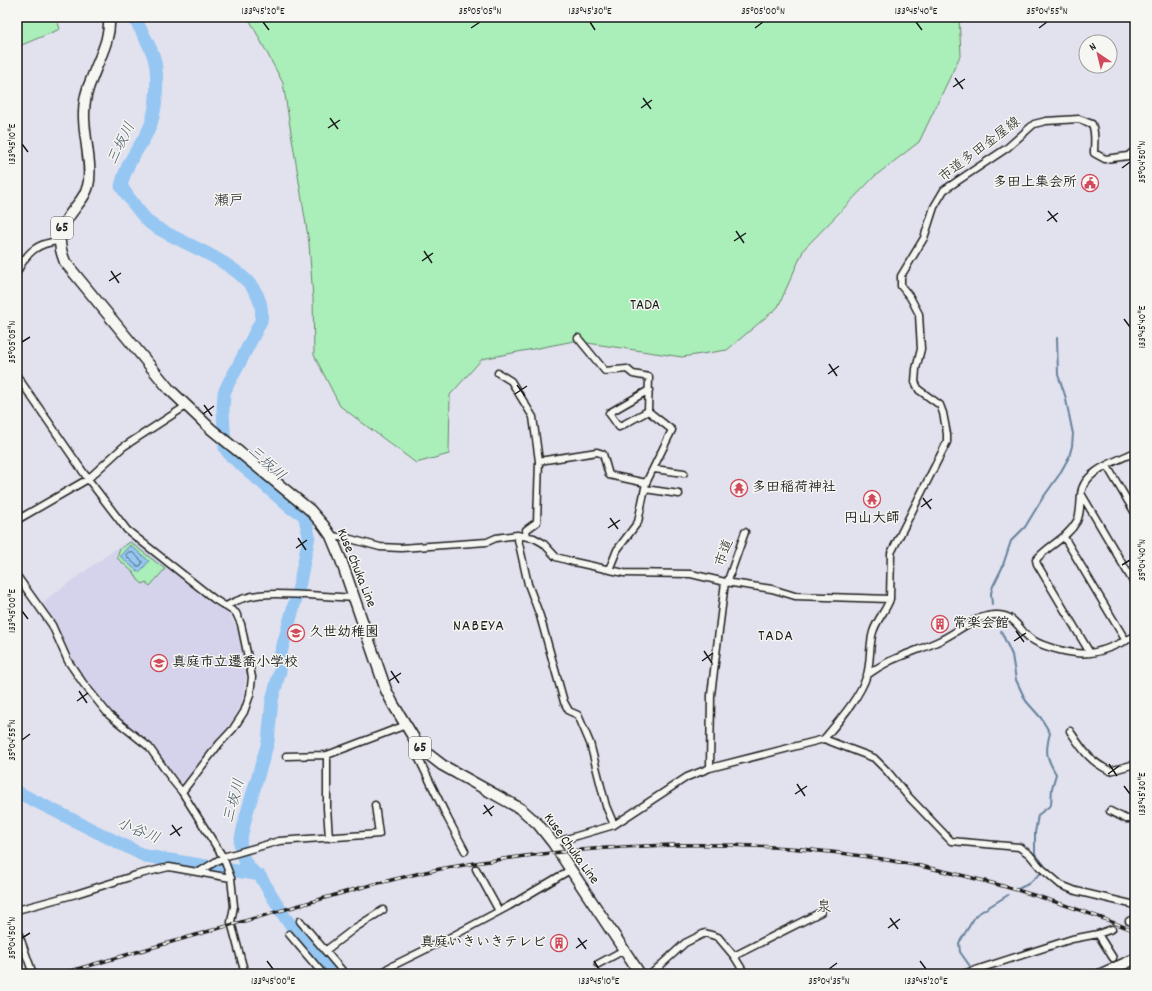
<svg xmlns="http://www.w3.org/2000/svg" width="1152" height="991" font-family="Dekko,'Klee One',sans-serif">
<rect width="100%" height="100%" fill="#e2e1ee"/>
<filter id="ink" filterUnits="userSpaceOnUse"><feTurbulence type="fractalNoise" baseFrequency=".025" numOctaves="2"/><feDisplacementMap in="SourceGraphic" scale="8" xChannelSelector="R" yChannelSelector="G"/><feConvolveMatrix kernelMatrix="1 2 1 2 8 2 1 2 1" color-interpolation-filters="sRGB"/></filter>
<g filter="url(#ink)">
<!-- built -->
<path fill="#d4d3eb" d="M131,540L139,546H140L223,610L228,612L238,630L242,648L246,677L242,703L231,723L190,774L181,784L152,745L141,735L139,736L112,712L108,711L102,704L77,670L59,629L44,604L48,598L121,545Z"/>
<!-- green -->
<path fill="#aaeeb9" stroke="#63856a" d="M17,17H56L60,29L17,47Z
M248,17H959L961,54L919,142L875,176L804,249L778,307L727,350L682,357L574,341L482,359L450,395L449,454L416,463L340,406L314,355L313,298L309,243L283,83Z
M130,542L165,569L150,586L145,582L143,584L138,580L135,574L117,558L119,550Z"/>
<!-- water -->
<path fill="#95c7f2" stroke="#65839c" d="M130,545L149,561L139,573L120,556Z"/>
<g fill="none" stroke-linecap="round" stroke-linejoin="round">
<!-- shore -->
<path stroke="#4c6072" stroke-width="1" d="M129,552H132L142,561V563L140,566H137L127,557L126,555Z"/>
<!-- stream -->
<path stroke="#65839c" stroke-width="2" d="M992,605L991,593L993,586L1002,568L1011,541L1025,527L1042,499L1059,475L1069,457L1072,446L1073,434L1065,395L1058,375L1057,338
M1001,631L1012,655L1016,680L1026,701L1041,718L1050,733C1045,752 1046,757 1056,774L1052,788L1051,805L1038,815L1035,833V854L1044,865
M1018,889L1028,884L1041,873
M972,969L960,952L959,943L976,915L1008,895"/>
<!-- river -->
<path stroke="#95c7f2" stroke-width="13" d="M134,17C140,29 151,46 154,58C159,76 157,114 148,131C137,152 127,161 121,186C126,194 144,219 151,224C184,247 270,269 261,321L236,370L229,382L224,393L223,410L225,448L230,455L291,508L302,513L305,518L309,536L299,587L280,656V671L272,700L268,742L246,816L240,843L244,861L255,874L260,876L286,919L333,974
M17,792L145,856L255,874"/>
<!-- minor-tunnel -->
<path stroke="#babac4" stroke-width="6" stroke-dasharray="6 3" stroke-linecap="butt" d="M1113,958L1121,974"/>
<!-- minor casing -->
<g stroke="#1c1c1c" stroke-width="9">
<path id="minor" d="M17,272C27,252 37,243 59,241
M578,338L605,371L627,369L633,374L649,377L648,411L672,430L646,483L638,522L617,550L609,570
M498,373L511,381L533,417L539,461L537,522L526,530L527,537
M17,376L88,479L127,530L214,599L236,613L241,624L252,677L250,695L244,712L233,729L219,744L182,792
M648,411L619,427L609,413L649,390
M539,461L597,452L603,454L609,475L646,483
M1107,466L1135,513
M654,469L684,473
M645,489L679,494
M1082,495L1135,585
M17,520L88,479L123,447L186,406
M517,535L528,584L540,616L564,702L569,711L578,715L590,743L606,806L614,825
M331,536L347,538L380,547L401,548L487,542L496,538L517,535L534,538L543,543L556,557L574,562L624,573L691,574L725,582L772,589L795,596L890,599
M1064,537L1126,641
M17,576L52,625L68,661L83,683L109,715L149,747L173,781L182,792L223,857L231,878L234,906L231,922L245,974
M727,583L745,532
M226,606C254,590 278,594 308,595C324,596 339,597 355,598
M1090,653L1037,564L1036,560C1048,545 1067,539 1077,521C1081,513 1080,503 1081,494C1083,471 1117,461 1135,452
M867,675C874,670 882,665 890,661C907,653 925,648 941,640C960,631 976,614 998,615C1017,616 1019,631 1031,639C1045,648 1074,655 1090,653C1105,651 1121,643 1135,636
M1070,731C1082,749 1089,761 1110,771L1135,764
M824,739C839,721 860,697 867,675C871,661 869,645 873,632C877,619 886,611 890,599L891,553L947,442V434L943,413L940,405L919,390L915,382L916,369L921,349L919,314L910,297L901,286V276L924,238L934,207L944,190L1007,148L1034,124L1046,121L1079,119L1092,124C1096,134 1094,143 1094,153L1105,159L1128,156L1135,150
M420,748L418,757L448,819L465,851
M327,755V808L329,838
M286,756L327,755L406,725
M710,768L711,695L725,582
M1110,811L1126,819H1135
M553,843L614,825L687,777L710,768L824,739L874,758L887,771L907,795L951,841L1019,847L1029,854L1040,867L1061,885L1076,891L1135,905
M476,869L499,911
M199,872L223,857L279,841L379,834L375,805
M17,910L76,894L136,875L169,867L231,878
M300,921L345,974
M1129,921L1135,918
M17,929L33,974
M289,934L323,974
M1098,934L1112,929
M325,951L355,928L383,910
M734,956L821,912
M598,964L624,950
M383,974L388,968L447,939L509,906L570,870
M651,974L685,943L705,933L718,937L734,956L745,974
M963,974L1072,939L1098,934L1113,958"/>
</g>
<!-- primary casing -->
<g stroke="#1c1c1c" stroke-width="13">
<path id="primary" d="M109,17C111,39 99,58 92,78C87,89 84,101 84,113C83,134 93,167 88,186C86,193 82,199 78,204C61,226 54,235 65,262L169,389L211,429L310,510L324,526L331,536L341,560L386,690L393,704L420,748L442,765L521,809L538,824L553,843L640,974"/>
</g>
<!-- trunk casing -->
<g stroke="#1c1c1c" stroke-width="13">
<path id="trunk" d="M1101,974L1135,959"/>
</g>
<!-- minor -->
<use href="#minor" stroke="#f6f6f2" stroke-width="6"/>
<!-- primary -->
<use href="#primary" stroke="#f6f6f2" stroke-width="10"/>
<!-- trunk -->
<use href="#trunk" stroke="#f6f6f2" stroke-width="10"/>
<!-- rail casing -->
<g stroke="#1c1c1c" stroke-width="3.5">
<path id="rail" d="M60,974L363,887C388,881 414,874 440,869C597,841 762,834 920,866C993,881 1066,903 1135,931"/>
</g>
<!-- rail -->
<use href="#rail" stroke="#f6f6f2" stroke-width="2" stroke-dasharray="6" stroke-linecap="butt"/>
</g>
</g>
<!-- ticks -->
<path fill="none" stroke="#1c1c1c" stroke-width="1.5" d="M263,22L269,30M590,22L595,30M916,22L922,30M471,28L480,22M755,28L763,22M1039,28L1047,22M955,78L963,89M953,87L965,79M643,98L651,109M641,108L652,100M330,118L338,129M328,128L340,120M22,144L28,152M1122,168L1130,162M1048,211L1057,222M1047,221L1058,213M736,231L744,243M734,241L746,233M424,251L432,263M422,261L433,253M111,271L119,283M109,281L121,273M1124,319L1130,327M22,342L30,337M829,364L837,376M828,374L839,366M517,385L525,396M515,394L527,386M204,405L212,416M203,414L214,406M923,498L931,509M921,507L932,499M610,518L618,529M608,528L620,520M298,538L306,550M296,548L307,540M1122,565L1130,560M22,611L28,619M1016,631L1024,642M1014,641L1026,633M704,651L712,663M702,661L713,653M391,671L399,683M389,681L401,673M79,691L87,703M77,701L88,693M22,740L30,734M1109,764L1117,776M1108,774L1119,766M797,784L805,796M1124,786L1130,794M795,794L807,786M484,805L492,816M483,814L494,806M172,825L180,836M170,835L182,827M890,918L898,929M888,928L900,919M22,938L30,933M578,938L586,949M576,948L587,940M267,961L273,969M594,961L599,969M920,961L926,969M829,969L837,963"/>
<!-- icons -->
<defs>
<g id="civic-ring" transform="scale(0.9)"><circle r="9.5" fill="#f6f6f2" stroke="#d1495b" stroke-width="1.5"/><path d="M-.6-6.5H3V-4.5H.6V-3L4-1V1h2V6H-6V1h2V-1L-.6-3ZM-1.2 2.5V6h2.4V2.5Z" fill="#d1495b"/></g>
<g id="temple-ring" transform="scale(0.9)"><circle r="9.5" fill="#f6f6f2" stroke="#d1495b" stroke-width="1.5"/><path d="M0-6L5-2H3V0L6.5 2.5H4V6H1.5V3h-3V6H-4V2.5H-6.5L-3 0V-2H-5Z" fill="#d1495b"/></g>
<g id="building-ring" transform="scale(0.9)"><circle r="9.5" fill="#f6f6f2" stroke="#d1495b" stroke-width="1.5"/><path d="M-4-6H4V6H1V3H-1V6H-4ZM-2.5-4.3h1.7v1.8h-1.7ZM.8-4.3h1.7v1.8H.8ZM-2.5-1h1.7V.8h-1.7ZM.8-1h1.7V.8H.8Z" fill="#d1495b"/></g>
<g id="school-ring" transform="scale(0.9)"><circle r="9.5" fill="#f6f6f2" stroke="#d1495b" stroke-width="1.5"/><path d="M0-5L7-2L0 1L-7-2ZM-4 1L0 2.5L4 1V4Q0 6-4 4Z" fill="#d1495b"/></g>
</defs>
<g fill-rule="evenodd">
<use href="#civic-ring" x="1090" y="183"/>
<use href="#temple-ring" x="739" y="488"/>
<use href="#temple-ring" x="872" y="499"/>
<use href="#building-ring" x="940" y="624"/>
<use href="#school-ring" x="296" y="633"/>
<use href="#school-ring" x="159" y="663"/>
<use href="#building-ring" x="559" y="943"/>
</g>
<g text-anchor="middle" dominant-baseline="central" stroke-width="3" stroke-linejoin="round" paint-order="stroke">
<!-- shield labels -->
<g fill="#f6f6f2" stroke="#5d5d5c" stroke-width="1">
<rect x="51" y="217" width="22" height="22" rx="3"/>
<rect x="409" y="737" width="22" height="22" rx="3"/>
</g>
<g font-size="13" font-weight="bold" fill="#1c1c1c">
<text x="62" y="228">65</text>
<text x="420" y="748">65</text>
</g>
<!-- street labels -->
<g font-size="14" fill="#1c1c1c" stroke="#f6f6f2">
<text transform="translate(980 150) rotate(-37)">市道多田金屋線</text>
<text transform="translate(725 553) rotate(-70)">市道</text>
<text transform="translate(356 568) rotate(68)">Kuse Chuka Line</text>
<text transform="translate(571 849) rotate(54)">Kuse Chuka Line</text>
</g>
<!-- poi labels -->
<g font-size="14" font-weight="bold" fill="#1c1c1c" stroke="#f6f6f2" text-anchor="start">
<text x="1077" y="183" text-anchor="end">多田上集会所</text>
<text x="752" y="488">多田稲荷神社</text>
<text x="872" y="519" text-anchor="middle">円山大師</text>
<text x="953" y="624">常楽会館</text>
<text x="309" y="633">久世幼稚園</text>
<text x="172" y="663">真庭市立遷喬小学校</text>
<text x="546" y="943" text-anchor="end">真庭いきいきテレビ</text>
</g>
<!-- water labels -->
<g font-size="15" font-style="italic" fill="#465867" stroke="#f6f6f2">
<text transform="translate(122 144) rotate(-64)">三坂川</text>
<text transform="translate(266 464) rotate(42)">三坂川</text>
<text transform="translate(235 801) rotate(-75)">三坂川</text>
<text transform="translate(138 832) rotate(22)">小谷川</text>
</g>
<!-- neighbourhood labels -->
<g font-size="15" fill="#1c1c1c" stroke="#f6f6f2">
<text x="229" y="202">瀬戸</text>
<text x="645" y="306">TADA</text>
<text x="824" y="908">泉</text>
</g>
<!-- quarter labels -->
<g font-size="16" letter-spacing="1" fill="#1c1c1c" stroke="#f6f6f2">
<text x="479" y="626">NABEYA</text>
<text x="776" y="636">TADA</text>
</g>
</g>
<!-- margin -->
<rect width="1152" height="991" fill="none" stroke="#f6f6f2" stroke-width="44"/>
<!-- north arrow -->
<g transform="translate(1098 54) rotate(325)"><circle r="19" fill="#f6f6f2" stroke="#9f9f9c"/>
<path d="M0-3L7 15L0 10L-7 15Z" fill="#d1495b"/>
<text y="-6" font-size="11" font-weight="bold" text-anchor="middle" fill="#1c1c1c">N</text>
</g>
<rect x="22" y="22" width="1108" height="947" fill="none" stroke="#1c1c1c" stroke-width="1.5"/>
<g font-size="10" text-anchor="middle" fill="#1c1c1c">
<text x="263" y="14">133°45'20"E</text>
<text x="480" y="14">35°05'05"N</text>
<text x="590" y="14">133°45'30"E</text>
<text x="763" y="14">35°05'00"N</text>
<text x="916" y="14">133°45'40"E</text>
<text x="1047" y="14">35°04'55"N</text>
<text transform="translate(11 144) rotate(-90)" y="4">133°45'10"E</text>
<text transform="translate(1141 162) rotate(-90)" y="4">35°04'50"N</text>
<text transform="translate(1141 327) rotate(-90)" y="4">133°45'40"E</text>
<text transform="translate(11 342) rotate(-90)" y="4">35°05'05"N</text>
<text transform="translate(1141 560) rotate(-90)" y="4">35°04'40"N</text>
<text transform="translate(11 611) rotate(-90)" y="4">133°45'00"E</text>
<text transform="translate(11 740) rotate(-90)" y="4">35°04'55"N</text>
<text transform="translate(1141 794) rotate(-90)" y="4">133°45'30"E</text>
<text transform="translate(11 938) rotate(-90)" y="4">35°04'50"N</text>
<text x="273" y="984">133°45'00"E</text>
<text x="599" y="984">133°45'10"E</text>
<text x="829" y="984">35°04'35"N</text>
<text x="926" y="984">133°45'20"E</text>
</g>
</svg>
